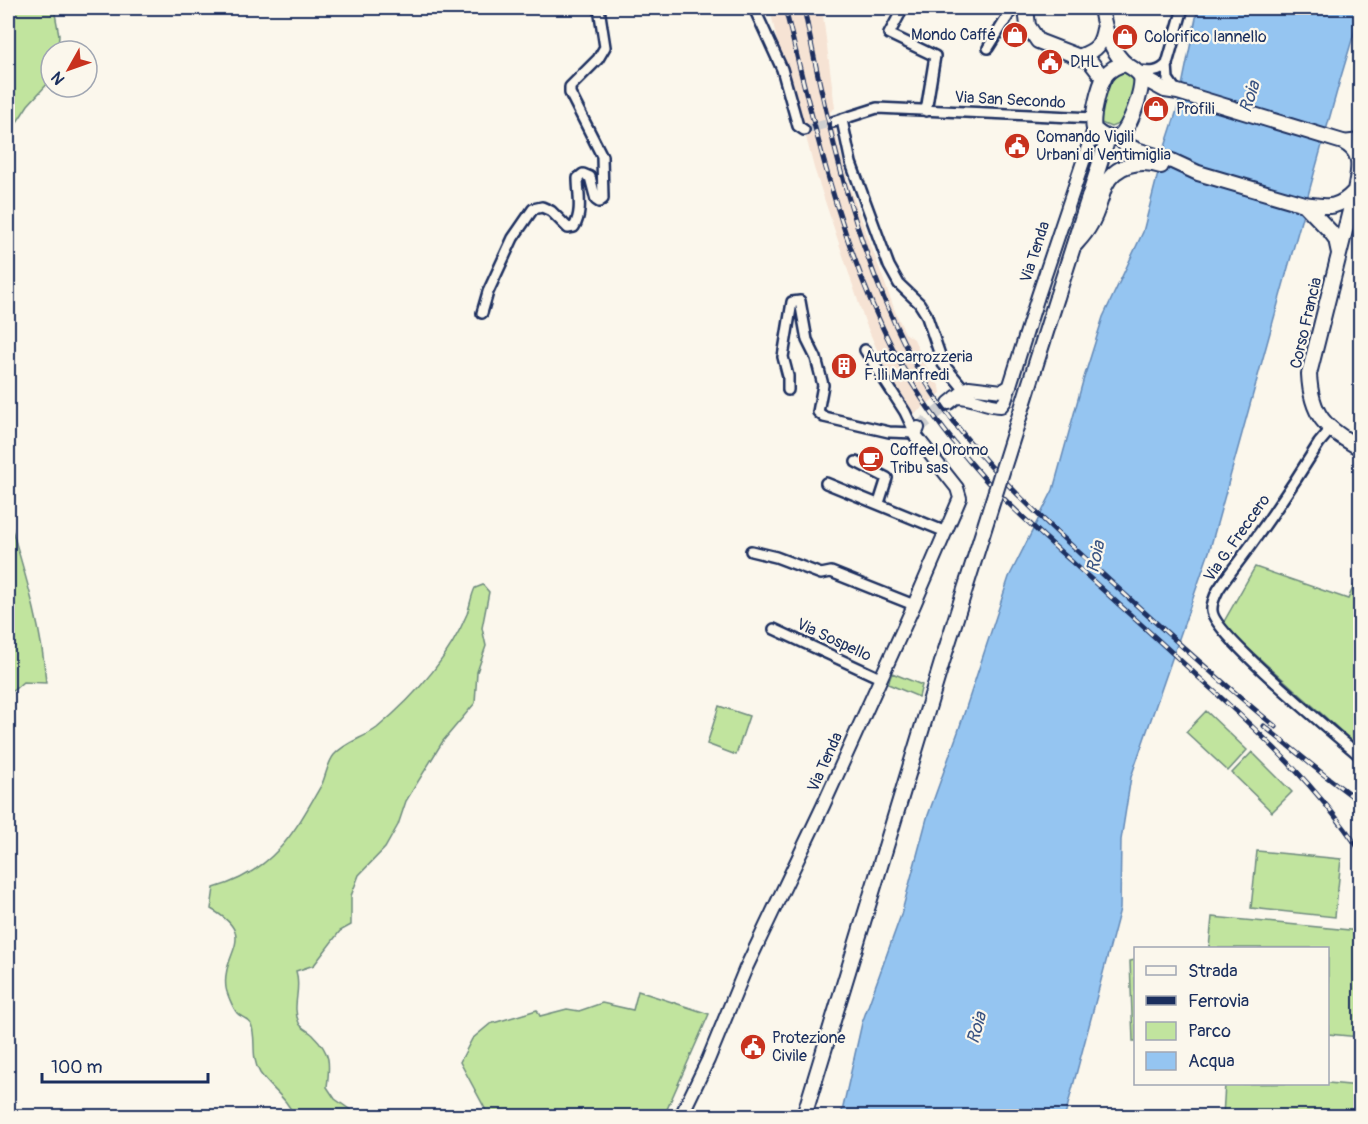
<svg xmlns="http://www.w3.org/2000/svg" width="1368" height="1124" font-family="Pangolin,sans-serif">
<rect width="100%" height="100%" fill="#fbf7ec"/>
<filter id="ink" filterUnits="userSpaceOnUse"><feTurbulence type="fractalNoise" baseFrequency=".0167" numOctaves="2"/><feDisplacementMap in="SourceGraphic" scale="12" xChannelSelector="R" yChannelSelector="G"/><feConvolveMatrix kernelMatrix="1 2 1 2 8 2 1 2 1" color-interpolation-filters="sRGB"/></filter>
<g filter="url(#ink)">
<!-- built -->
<path fill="#f6e3d4" d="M770,8H822L835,108L830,112L849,185L895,311L905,333L914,339L925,364L940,387L941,393L912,416L882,361L865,322L814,168L788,67L779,51Z"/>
<!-- green -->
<path fill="#c1e49e" stroke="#6e8a7e" stroke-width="1.5" d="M8,8H54L59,35L58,51H51V80L28,105L17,122L8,146Z
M1123,72C1146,80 1130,108 1121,123L1111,127L1101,123L1099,120C1103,103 1105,78 1123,72Z
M8,516C24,571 42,626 46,683L23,682L8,695Z
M1255,567L1348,599L1360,572V748L1222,625Z
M483,585L489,592L482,628L486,646L477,672L475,703L443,741L406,801L398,825L385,848L359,875L351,896V925L340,931L314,965L296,971C302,989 291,1006 299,1023C301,1028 309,1031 313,1035C331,1053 330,1063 327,1087L335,1099L359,1116H294C287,1098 271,1089 260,1073C250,1057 257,1038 251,1024C248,1018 240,1017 237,1013C233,1008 227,994 226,988C221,952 260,937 211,909L214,888C273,871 293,835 322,784C326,775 328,762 334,755C345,742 364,738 377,728C414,697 448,660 467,614C470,606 471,596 475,588Z
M892,673L922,685L919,697L888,684Z
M719,706L749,716L736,755L707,744Z
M1206,711L1247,750L1228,771L1186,732Z
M1252,752L1292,792L1272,812L1232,773Z
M1257,851L1341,859L1335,917L1251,908Z
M1212,917L1360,931V1037L1328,1034V948H1209Z
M1135,960L1136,1041H1133L1130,961Z
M638,991L709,1014L664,1116H489L460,1062L472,1039L490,1024L537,1010L540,1016L567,1009L579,1011L602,1003L633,1010Z
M1328,1083L1360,1086V1116H1223L1225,1084Z"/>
<!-- water -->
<path fill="#95c5f1" stroke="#6489b6" stroke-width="1.5" d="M1198,8H1360V13L1340,80L1210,549L1131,777L1121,840L1120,909L1065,1116H841L862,1023L901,915L927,818L958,732L1009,577L1053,490L1083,381L1103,317L1143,232L1164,150L1177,110Z"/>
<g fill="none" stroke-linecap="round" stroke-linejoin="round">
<!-- minor-tunnel -->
<path stroke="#cecfd0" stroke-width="9" stroke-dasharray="9 4.5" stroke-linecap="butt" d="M804,130L833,122"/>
<!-- secondary-tunnel -->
<path stroke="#cecfd0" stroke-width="12" stroke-dasharray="12 6" stroke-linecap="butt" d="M918,428L949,403"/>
<!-- minor casing -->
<g stroke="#1b2f5e" stroke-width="14">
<path id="minor" d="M754,8L782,69L798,126L804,130
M903,8L889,34L935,56L926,111
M988,48L1013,8
M1137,71C1149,72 1158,74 1167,64
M1177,92L1168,79L1167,64L1183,8
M842,120L851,163L889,266L899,284L919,303L926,314L943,364L964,389
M833,122L877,108L1093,118
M482,313L488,292L513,238L533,209L542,207L551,211L568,228L574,227C583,212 578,194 578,178L583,174L590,177L596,200L599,202L603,199L602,156L570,93V87L598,59L605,47L599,8
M788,390V376L783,357L792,302L800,301L807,340L816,358L823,385L818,412L824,417L889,432L915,433L905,412L865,350
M1330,430L1319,443C1298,477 1276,510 1253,542C1242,558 1229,573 1218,590C1215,596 1211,604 1212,611C1214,635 1336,735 1360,756
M856,462L887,478L879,503
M826,483L946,532
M751,551L776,557L821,574L831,572L914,605
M774,629L880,678"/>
</g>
<!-- secondary casing -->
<g stroke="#1b2f5e" stroke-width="16">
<path id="secondary" d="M1343,142L1360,140
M956,397C972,396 985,406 1001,406L1005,401L1038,296L1094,129
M949,403L969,387L1002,391L1010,386
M681,1116L708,1060L745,970L823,806L914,605L960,498L957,488L915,435L918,428"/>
</g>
<!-- primary casing -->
<g stroke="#1b2f5e" stroke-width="18">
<path id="primary" d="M1026,8L1028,26L1038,41L1090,61L1104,79
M1101,8C1104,27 1110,52 1127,65C1132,68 1138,71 1141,77C1144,88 1129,131 1119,136C1110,142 1101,135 1094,129C1091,118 1099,86 1105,76C1110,69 1118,65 1126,64
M1081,56C1097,50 1101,45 1104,29
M1141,77L1165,90L1178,92L1343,142C1365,153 1358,171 1355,191L1309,374C1311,416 1325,428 1360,448
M1118,137L1126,145L1137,150L1172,161L1198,173L1304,204L1330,231L1336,239L1339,253
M1304,204C1327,207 1337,210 1354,192
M1073,247C1079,240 1086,233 1090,225C1098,213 1100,199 1105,186C1115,164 1140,159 1161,166
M1057,297L1108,138"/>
</g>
<!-- minor -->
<use href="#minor" stroke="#fbf7ec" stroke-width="9"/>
<!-- secondary -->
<use href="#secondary" stroke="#fbf7ec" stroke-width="12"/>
<!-- primary -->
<use href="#primary" stroke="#fbf7ec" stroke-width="14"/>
<!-- rail casing -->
<g stroke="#1b2f5e" stroke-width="5">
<path id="rail" d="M785,8C814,124 840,246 895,353C918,398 950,440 983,477C1010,507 1041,534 1071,561C1116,602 1162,643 1207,685C1264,736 1317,787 1360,850
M804,8C827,124 853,242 907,349C956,444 1032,509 1109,580C1164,630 1218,680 1276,727
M1264,726L1323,774L1360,802"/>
</g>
<!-- rail -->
<use href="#rail" stroke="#fbf7ec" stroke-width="3" stroke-dasharray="9" stroke-linecap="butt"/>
<!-- primary-bridge casing -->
<g stroke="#1b2f5e" stroke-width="18" stroke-linecap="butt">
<path id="primary-bridge" d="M804,1116L943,659L1057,297"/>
</g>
<!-- primary-bridge -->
<use href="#primary-bridge" stroke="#fbf7ec" stroke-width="14"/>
</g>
</g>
<!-- icons -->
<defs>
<g id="shop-disc" transform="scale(1.35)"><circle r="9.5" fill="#c8321e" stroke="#fbf7ec"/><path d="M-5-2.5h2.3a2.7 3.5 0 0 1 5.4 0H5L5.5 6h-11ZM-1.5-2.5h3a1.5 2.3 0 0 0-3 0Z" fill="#fff"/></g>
<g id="civic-disc" transform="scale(1.35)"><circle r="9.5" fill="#c8321e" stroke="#fbf7ec"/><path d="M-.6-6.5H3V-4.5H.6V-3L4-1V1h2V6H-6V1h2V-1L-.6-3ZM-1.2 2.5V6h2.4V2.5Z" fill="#fff"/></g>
<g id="building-disc" transform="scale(1.35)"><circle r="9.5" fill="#c8321e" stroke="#fbf7ec"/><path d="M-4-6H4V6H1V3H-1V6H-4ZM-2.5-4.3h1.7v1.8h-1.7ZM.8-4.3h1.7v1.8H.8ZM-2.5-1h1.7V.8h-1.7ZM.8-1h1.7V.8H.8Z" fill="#fff"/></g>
<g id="cafe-disc" transform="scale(1.35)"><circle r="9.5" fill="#c8321e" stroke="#fbf7ec"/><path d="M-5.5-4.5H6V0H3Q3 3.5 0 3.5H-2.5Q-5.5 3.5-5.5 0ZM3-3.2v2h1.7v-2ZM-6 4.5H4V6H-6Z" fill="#fff"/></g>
</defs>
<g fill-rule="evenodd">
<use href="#shop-disc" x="1015" y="35"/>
<use href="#shop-disc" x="1125" y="37"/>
<use href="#civic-disc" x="1050" y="62"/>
<use href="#shop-disc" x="1156" y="109"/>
<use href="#civic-disc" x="1017" y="146"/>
<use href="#building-disc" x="844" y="366"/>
<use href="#cafe-disc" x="871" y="459"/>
<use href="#civic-disc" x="753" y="1047"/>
</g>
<g text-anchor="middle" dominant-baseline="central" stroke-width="4.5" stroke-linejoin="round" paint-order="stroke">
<!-- poi labels -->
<g font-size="16" fill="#1b2f5e" stroke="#fbf7ec" text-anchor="start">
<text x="996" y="35" text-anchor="end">Mondo Caffé</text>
<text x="1144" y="37">Colorifico Iannello</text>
<text x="1070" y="62">DHL</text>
<text x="1176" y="109">Profili</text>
<text x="1036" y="137">Comando Vigili<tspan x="1036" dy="18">Urbani di Ventimiglia</tspan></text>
<text x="864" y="357">Autocarrozzeria<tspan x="864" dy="18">F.lli Manfredi</tspan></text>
<text x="890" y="450">Coffeel Oromo<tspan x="890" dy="18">Tribu sas</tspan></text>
<text x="772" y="1038">Protezione<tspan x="772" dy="18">Civile</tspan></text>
</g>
<!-- street labels -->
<g font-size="16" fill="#1b2f5e" stroke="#fbf7ec">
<text transform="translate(1010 100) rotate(3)">Via San Secondo</text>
<text transform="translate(1035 252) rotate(-72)">Via Tenda</text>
<text transform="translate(1306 323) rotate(-77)">Corso Francia</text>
<text transform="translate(1237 538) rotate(-55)">Via G. Freccero</text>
<text transform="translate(834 640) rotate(25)">Via Sospello</text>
<text transform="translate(825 762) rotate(-66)">Via Tenda</text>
</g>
<!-- water labels -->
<g font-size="18" font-style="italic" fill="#3a5483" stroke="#fbf7ec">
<text transform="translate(1250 97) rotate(-72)">Roia</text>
<text transform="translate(1096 557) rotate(-78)">Roia</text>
<text transform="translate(977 1028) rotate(-74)">Roia</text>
</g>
</g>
<!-- margin -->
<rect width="1368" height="1124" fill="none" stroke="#fbf7ec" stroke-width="30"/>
<rect x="15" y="15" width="1338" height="1094" fill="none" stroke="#1b2f5e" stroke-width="2" filter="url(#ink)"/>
<!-- legend -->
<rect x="1134" y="947" width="195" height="138" fill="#fbf7ec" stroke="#a1a7b3" stroke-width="1.5"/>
<rect x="1146" y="966" width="30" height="9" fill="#fbf7ec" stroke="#a1a7b3" stroke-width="1.5"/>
<text x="1188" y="977" font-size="18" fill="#1b2f5e">Strada</text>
<rect x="1146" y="996" width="30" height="9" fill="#1b2f5e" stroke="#a1a7b3" stroke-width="1.5"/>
<text x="1188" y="1007" font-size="18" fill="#1b2f5e">Ferrovia</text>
<rect x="1146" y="1022" width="30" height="18" fill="#c1e49e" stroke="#a1a7b3" stroke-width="1.5"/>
<text x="1188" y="1037" font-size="18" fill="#1b2f5e">Parco</text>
<rect x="1146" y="1052" width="30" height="18" fill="#95c5f1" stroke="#a1a7b3" stroke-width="1.5"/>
<text x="1188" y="1067" font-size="18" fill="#1b2f5e">Acqua</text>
<!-- north arrow -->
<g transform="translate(69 69) rotate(230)"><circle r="28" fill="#fbf7ec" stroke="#a1a7b3" stroke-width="1.5"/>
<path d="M0-4.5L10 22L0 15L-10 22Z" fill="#c8321e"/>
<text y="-9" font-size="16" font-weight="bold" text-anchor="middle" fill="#1b2f5e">N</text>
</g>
<!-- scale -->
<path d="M42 1073v9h166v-9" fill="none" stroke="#1b2f5e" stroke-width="3"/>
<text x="51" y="1073" font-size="18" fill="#1b2f5e" stroke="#fbf7ec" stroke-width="4.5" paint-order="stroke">100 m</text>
</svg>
